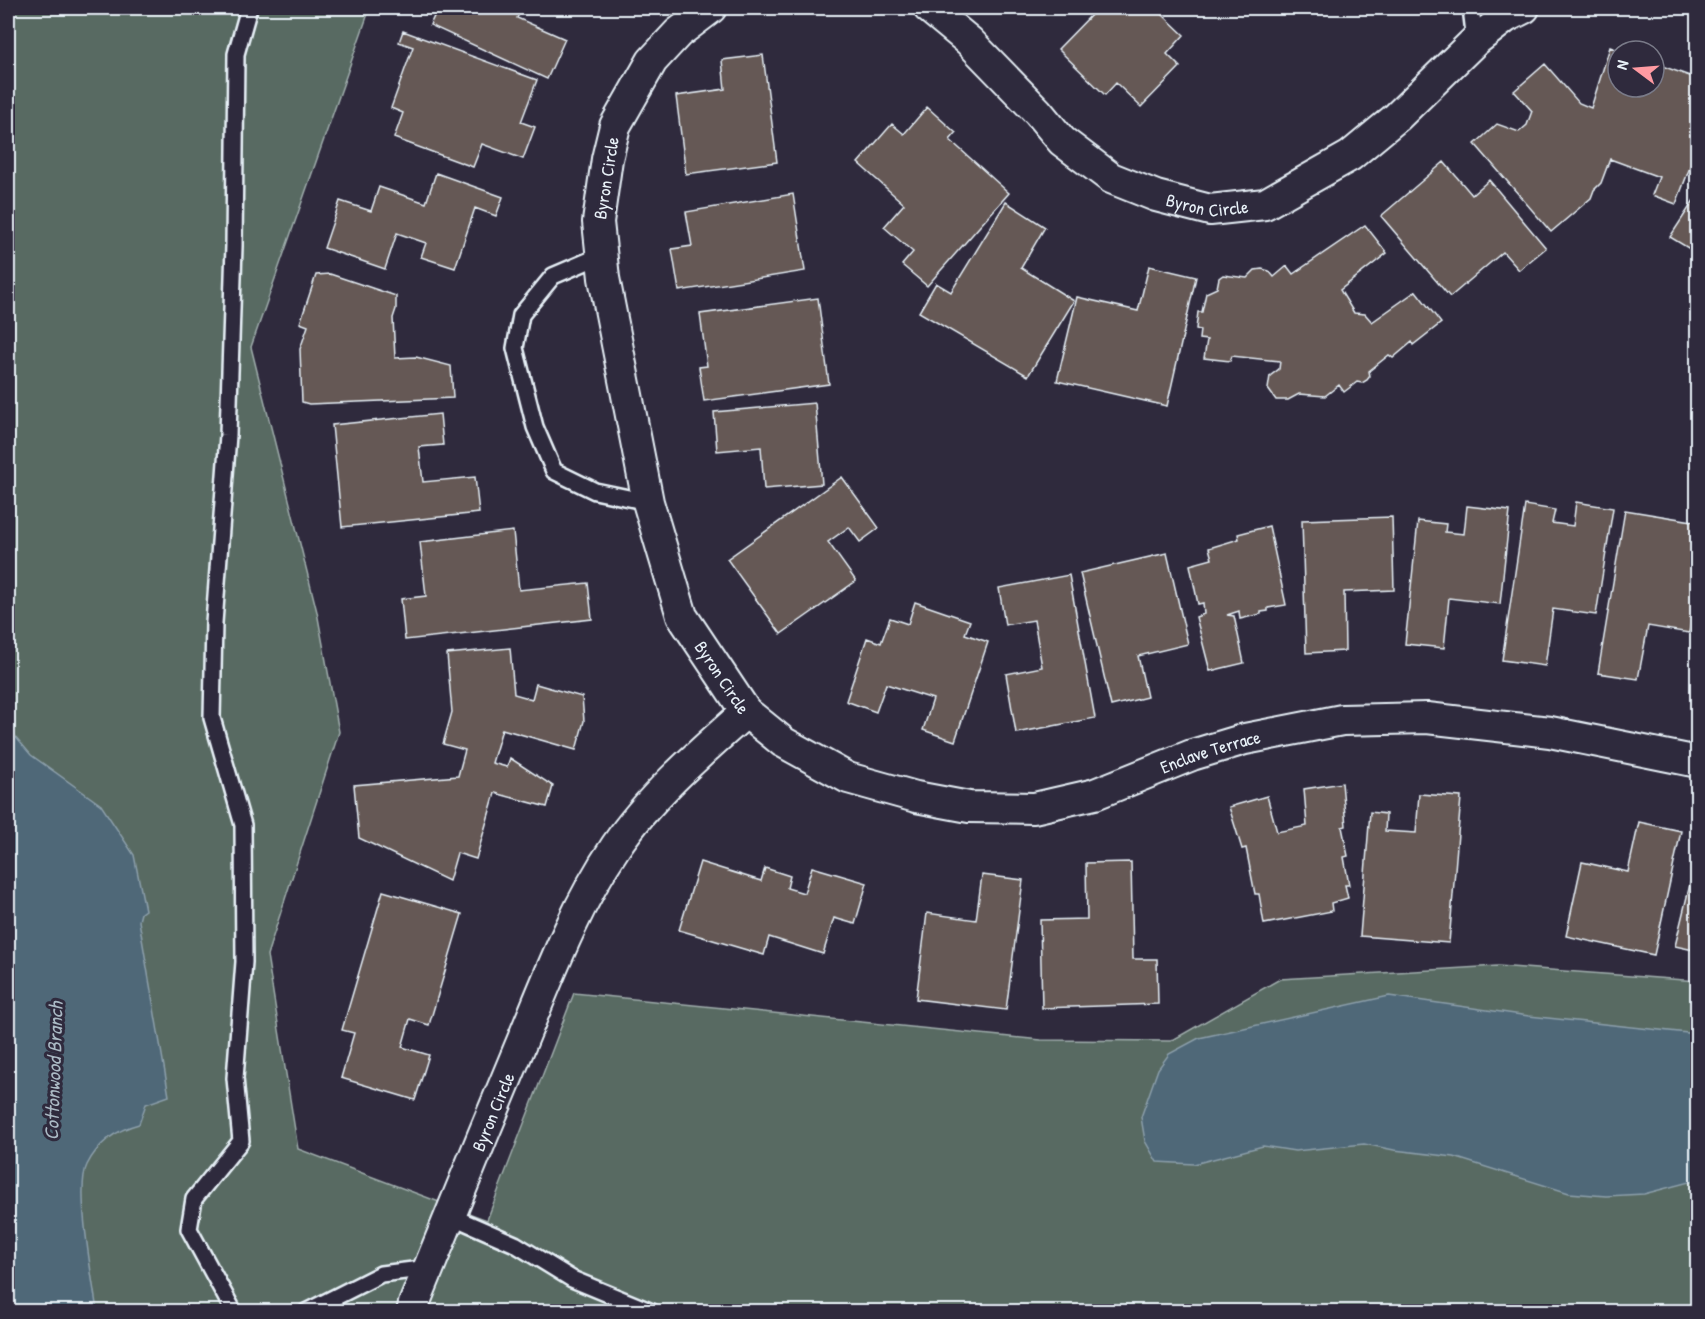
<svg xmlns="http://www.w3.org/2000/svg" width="1705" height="1319" font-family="'Patrick Hand',sans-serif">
<rect width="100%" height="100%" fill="#2f2a3d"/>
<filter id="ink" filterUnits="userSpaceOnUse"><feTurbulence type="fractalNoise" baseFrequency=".0167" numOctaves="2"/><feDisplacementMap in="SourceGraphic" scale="12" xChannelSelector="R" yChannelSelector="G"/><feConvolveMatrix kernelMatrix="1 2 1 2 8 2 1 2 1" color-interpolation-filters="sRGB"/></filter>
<g filter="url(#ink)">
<!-- green -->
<path fill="#586a62" stroke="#a0aead" stroke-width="1.5" d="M8,8H370L251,347L317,612L339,732L267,955L298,1149L487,1220L574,993L1041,1040L1171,1041L1280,979L1498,966L1697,981V1311H8Z"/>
<!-- water -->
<path fill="#4f6878" stroke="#8c9fab" stroke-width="1.5" d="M8,728L31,755L101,805L134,855L145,910L141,913L139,921L169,1096L146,1104L139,1124C116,1130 98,1143 87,1165C75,1188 93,1282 97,1311H8Z
M1389,996L1529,1016L1697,1034V1180L1644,1194L1606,1196L1569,1193L1454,1157L1394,1150L1364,1144L1295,1151L1263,1146L1194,1164L1157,1162L1145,1141L1141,1117L1158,1069L1169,1054L1199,1038Z"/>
<!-- building -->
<path fill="#655854" stroke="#e8f1f8" stroke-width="1.5" d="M438,8H522L517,18L565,39L547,79L430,25Z
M1098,8H1168L1162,14L1184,35L1167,54L1180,67L1141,107L1116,83L1105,95L1058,49Z
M403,31L537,80L521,122L535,127L523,159L482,144L473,167L394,138L403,113L391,108L413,47L399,42Z
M1610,47L1621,51H1618V87H1654V63L1698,79V146L1676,204L1652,195L1659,177L1610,159L1601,183L1594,190L1591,198L1551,232L1475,144L1497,124L1519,132L1527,125L1532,111L1514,91L1545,64L1579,103L1591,108Z
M763,55L777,162L686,174L676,96L725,89L722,60Z
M927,107L956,133L950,140L1009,193L927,286L902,265L913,252L884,227L904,204L858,163L892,124L904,134Z
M1444,162L1472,195L1489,180L1546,248L1519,270L1503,252L1450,297L1381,216Z
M436,173L503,197L496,216L475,208L455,268L421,257L426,243L397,233L385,269L324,248L340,201L371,211L379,187L426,203Z
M793,194L805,271L679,291L672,249L692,246L686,212Z
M1698,194V254L1670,237Z
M1006,202L1045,227L1021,268L1074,301L1028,376L919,312L936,283L951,292Z
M1365,225L1387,253L1340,290L1354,313L1365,314L1372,322L1416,291L1441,323L1413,345L1412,342L1393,358L1389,355L1369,371L1370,376L1367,380L1362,383L1357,382L1344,392L1339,385L1325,396L1299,394L1288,400H1276L1268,389L1270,376L1279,369L1280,361L1232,356L1230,361L1204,358L1207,340L1199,339L1200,330L1196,329L1198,312H1202L1206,293L1217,288L1219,278L1223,275L1247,278L1255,270L1262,269L1269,271L1274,277L1287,266L1293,274Z
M1149,266L1196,277L1167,406L1057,381L1077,297L1138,311Z
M330,274L396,296V309L393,318L395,358L416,357L451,366L453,398L309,404L302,402L300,349L308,326L300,323L316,275Z
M818,298L829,384L704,401L699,367L707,366L700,314Z
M815,403L822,484L764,489L761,447L717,451L714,412Z
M440,414L443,445L419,447L423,482L475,477L479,513L342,527L332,425Z
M842,477L879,528L860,542L849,527L828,542L856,581L781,634L727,559Z
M1576,502L1613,508L1596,615L1553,609L1545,666L1502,660L1525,505L1555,510L1552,523L1573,526Z
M1467,506L1510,511L1500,604L1449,598L1444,648L1405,644L1418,521L1446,524L1445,532L1464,534Z
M1625,510L1698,522V583L1689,633L1648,626L1638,679L1598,673Z
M1392,517L1394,590L1344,592L1345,651L1306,653L1302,520Z
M1269,526L1286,605L1268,608V611L1261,612V614L1240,619L1239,611L1227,615L1234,616L1244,663L1210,671L1196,617L1204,614L1203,603L1198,604L1190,565L1212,559L1209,548L1239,539L1238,534Z
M513,531L519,590L588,583L592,619L405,640L401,599L426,596L420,542Z
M1167,553L1188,644L1138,656L1147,697L1111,706L1080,573Z
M1069,575L1095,718L1016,733L1006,674L1042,667L1034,620L1005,625L999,588Z
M915,602L970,621L965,634L988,642L955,741L923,730L933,699L886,684L876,712L846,701L867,638L881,643L890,618L908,624Z
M510,648L514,694L532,699L536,684L582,697L584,721L576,750L502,729L492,763L507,767L510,758L553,786L547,807L495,793L476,859L457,853L449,881L359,838L354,785L458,776L465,750L443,744L452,712L447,654Z
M1342,783L1346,826L1342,827L1348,856L1344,857L1349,885H1345L1348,898L1331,903L1332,911L1264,924L1259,894H1255L1246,848L1242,849L1229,807L1267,796L1277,832L1307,826L1304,789Z
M1419,794L1461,797L1449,943L1360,936L1370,812L1386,814L1385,831L1416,833Z
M1639,822L1681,831L1654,955L1566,936L1582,862L1628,872Z
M700,862L761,881L765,868L790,876L787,888L804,893L812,867L867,883L855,924L834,918L823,954L769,937L764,955L679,930Z
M1131,862L1133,959H1157L1158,1004L1042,1008L1040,920L1087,919L1086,863Z
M982,875L1023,880L1006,1010L916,999L927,913L976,920Z
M1692,876L1698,877V951L1675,946Z
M383,891L462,914L429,1025L410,1019L402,1047L429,1055L415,1100L341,1078L354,1033L342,1030Z"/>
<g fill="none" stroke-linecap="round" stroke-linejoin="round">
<!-- service casing -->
<g stroke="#e8f1f8" stroke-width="20">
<path id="service" d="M1471,8L1475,41
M602,255L553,276L521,315L515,348L535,427L554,471L595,491L648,502
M451,1216L515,1244L572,1279L652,1312
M234,1312L189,1229L194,1199L241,1141L235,1078L244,962L243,825L212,718L214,623L228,435L234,246L236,54L249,8
M306,1312L381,1274L429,1268"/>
</g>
<!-- minor casing -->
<g stroke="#e8f1f8" stroke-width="34">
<g id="minor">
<path id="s1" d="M711,8L678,33L652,61L615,126L607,159L598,222L604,278L648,502L682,616L746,712L783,742L848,778L916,797L969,807L1034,808L1095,794L1192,755L1245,739L1342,720L1427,718L1550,732L1698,762"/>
<path id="s2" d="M929,8L969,41L1038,112L1062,141L1111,178L1156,196L1210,210L1265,204L1350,156L1397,117L1475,41L1506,17L1524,8"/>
<path id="s3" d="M412,1312L414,1304C450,1216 486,1127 523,1039C550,973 576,905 616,846C650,796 701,752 746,712"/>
</g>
</g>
<!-- service -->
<use href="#service" stroke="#2f2a3d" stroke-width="15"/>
<!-- minor -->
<use href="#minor" stroke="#2f2a3d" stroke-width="30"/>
</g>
</g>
<g text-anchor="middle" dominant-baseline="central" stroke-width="6" stroke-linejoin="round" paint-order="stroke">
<!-- street labels -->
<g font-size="18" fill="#e8f1f8" stroke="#2f2a3d">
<text transform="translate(606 178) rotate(-81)">Byron Circle</text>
<text stroke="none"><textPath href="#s2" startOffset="351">Byron Circle</textPath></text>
<text stroke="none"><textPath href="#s1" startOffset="729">Byron Circle</textPath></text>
<text stroke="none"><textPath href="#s1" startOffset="1268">Enclave Terrace</textPath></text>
<text stroke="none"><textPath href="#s3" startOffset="216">Byron Circle</textPath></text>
</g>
<!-- water labels -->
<g font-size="20" font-style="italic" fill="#abbac5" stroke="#2f2a3d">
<text transform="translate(53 1071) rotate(-88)">Cottonwood Branch</text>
</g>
</g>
<!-- margin -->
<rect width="1705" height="1319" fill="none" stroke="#2f2a3d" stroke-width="30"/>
<rect x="15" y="15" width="1675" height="1289" fill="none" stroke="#e8f1f8" stroke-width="2" filter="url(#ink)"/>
<!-- north arrow -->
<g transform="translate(1636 69) rotate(286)"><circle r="28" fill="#2f2a3d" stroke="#797a88" stroke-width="1.5"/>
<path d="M0-4.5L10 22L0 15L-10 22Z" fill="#ff9aa2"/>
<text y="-9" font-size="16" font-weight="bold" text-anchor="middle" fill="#e8f1f8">N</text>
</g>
</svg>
